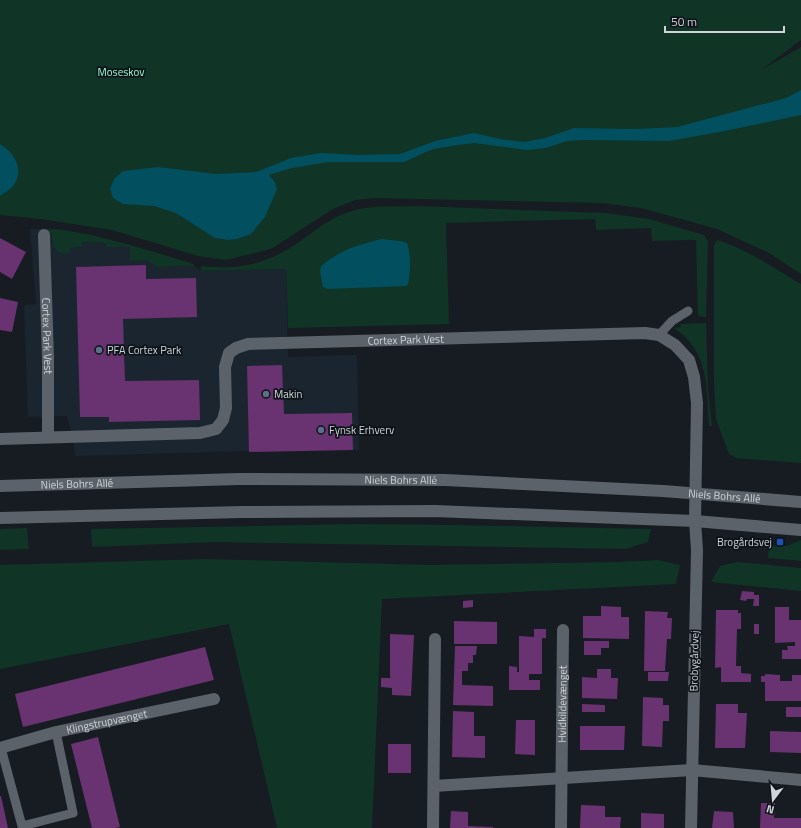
<svg xmlns="http://www.w3.org/2000/svg" width="801" height="828" font-family="'Titillium Web',sans-serif">
<rect width="100%" height="100%" fill="#161c22"/>
<!-- built -->
<path fill="#1a252f" d="M30,229H42L41,233H51L52,242L70,248L83,247L81,242L105,243L106,247H130L157,267L194,266L202,271L286,269L288,357L357,355L359,450L243,451L75,456L74,444L67,416L28,417L24,305L36,304Z"/>
<!-- green -->
<path fill="#103425" d="M0,0H801V40L761,70L801,47V274L769,253L717,229L641,208L602,203L374,198L355,200L333,209L271,249L226,260L198,256L112,230L41,219L0,215Z
M416,206L606,213L649,219L704,235L708,241L706,317L698,316L696,240L652,241L651,228L596,230L595,219L446,223L449,324L288,328L286,269L201,271V266C242,270 267,264 302,240C318,228 335,215 355,210C374,205 396,207 416,206Z
M42,229C51,229 60,229 69,231C112,238 153,252 194,264V266L157,267L146,260L130,261V247H106L105,243L82,242L83,247L70,248L69,254C54,253 53,247 51,233L41,234Z
M717,240C747,249 774,268 801,284V463L736,458L729,454L716,419L714,382V245Z
M706,323L708,388L712,426H709C706,387 710,352 674,328L681,327L680,324Z
M358,524L454,525L651,529L648,542L626,549L214,542L92,547L91,529Z
M27,528L29,549L0,550V529Z
M801,540V561L768,558L769,545L787,546Z
M206,559L429,565L619,562L658,560L680,565L676,584L382,599L372,828H277L229,624L0,669V565Z
M737,562L801,568V591L711,582L720,566Z"/>
<!-- water -->
<path fill="#014f5f" d="M801,90V115L725,131L669,141L584,140L567,141L546,148L527,150L474,143L458,145L433,149L404,162H329L292,168L269,175L275,182L277,189L265,217L251,234L237,239L229,240L215,238L176,213L154,206L123,204L113,198L110,189L114,179L123,171L159,167L216,174L256,172L291,158L321,153L358,155L400,154L435,141L474,133L500,139L524,142L545,138L574,128L636,129L677,127L786,98Z
M0,144C15,153 25,171 13,186C10,190 4,193 0,196Z
M381,239L401,241L407,243C411,252 411,277 407,286L328,289L323,287L320,272L321,266C342,249 355,246 381,239Z"/>
<!-- building -->
<path fill="#693270" d="M0,238L26,252L12,279L0,272Z
M146,265V279L196,278L197,317L123,319L125,381L199,380L200,420L109,422V417H80L76,267Z
M0,298L18,302L12,332L0,330Z
M282,365L284,414L352,413L353,450L249,452L247,366Z
M742,591L754,592V595H759V606H753L754,599H747L746,601L740,600Z
M473,600V607L463,608V601Z
M601,606L621,607V617H629V639L583,638V616H601Z
M775,607H789V620H801V659H782V650H788L787,646H795V642L775,643Z
M716,610H738V613H741V629H737L736,666H741V673L751,674V682H721V667L715,668Z
M645,611L668,612L667,618H672L671,639H667L665,671H644Z
M454,621L497,622V644H454Z
M754,624H759V634H754Z
M534,629H546V638H542V674H529V680H540V690H509V666L517,667V672H519V636L534,637Z
M390,634L414,635L411,696L392,695V688L381,687V678H391L390,677Z
M584,641H609V648H601V655H584Z
M455,646H477L476,655H473V663H468V671H462V685L493,686V706L453,705Z
M205,647L214,680L23,727L15,694Z
M597,669H611V678H618L617,699L582,698V677L597,678Z
M648,672H669L668,681H648Z
M765,674L780,675V681H792V675H801V701H765V682H761V676H765Z
M643,697L663,698V705H669V721H663L662,747L642,746Z
M582,704L605,705V712H582Z
M716,704H738V713H747L745,748H715Z
M786,707H801V717H786Z
M453,711L474,712V736H485V758L452,757Z
M516,720H535V755L515,754Z
M580,726H625L624,750H580Z
M770,731L801,732V753L770,752Z
M98,737L120,827L115,828H92L71,744Z
M388,744H411V773H388Z
M0,796H1L8,828H0Z
M761,803H775L774,818H801V828H760Z
M581,805L605,806V817H621L620,828H580Z
M451,811L468,812V826L493,827V828H450Z
M714,811L733,812L734,828H712Z
M641,813L664,814V828H641Z"/>
<g fill="none" stroke-linecap="round" stroke-linejoin="round">
<!-- service -->
<path stroke="#5b6269" stroke-width="9" d="M659,335L672,321L688,311
M1,748L22,826L73,813L56,732"/>
<!-- minor -->
<g stroke="#5b6269" stroke-width="12">
<path id="s1" d="M44,235L48,358V437"/>
<path id="s2" d="M0,439L200,433L216,429L223,420L226,408L225,367L229,353L236,348L248,344L645,333L659,335L675,345L689,360L694,377L697,403L695,521L697,550L691,828"/>
<path id="s3" d="M0,748L56,732L214,699"/>
<path d="M434,786L692,770L801,780"/>
<path d="M433,828L435,639"/>
<path id="s4" d="M561,828L563,630"/>
</g>
<!-- tertiary -->
<g stroke="#5b6269" stroke-width="12">
<path id="s5" d="M0,486L239,479L445,480L663,491L801,502"/>
<path d="M0,518L242,512L435,511L695,521L801,530"/>
</g>
</g>
<!-- markers -->
<g fill="#5c6f8a" stroke="#0d1319" stroke-width="1.5">
<circle cx="99" cy="350" r="4"/>
<circle cx="266" cy="394" r="4"/>
<circle cx="321" cy="430" r="4"/>
</g>
<rect fill="#1a4fb4" stroke="#0d1319" stroke-width="1.5" x="776" y="538" width="8" height="8" rx="2"/>
<g text-anchor="middle" dominant-baseline="central" stroke-width="3.5" stroke-linejoin="round" paint-order="stroke">
<!-- park labels -->
<g font-size="11" fill="#96fccc" stroke="#0d1319">
<text x="121" y="72">Moseskov</text>
</g>
<!-- street labels -->
<g font-size="11" fill="#cfd4d8" stroke="#0d1319">
<text stroke="none"><textPath href="#s1" startOffset="101">Cortex Park Vest</textPath></text>
<text stroke="none"><textPath href="#s2" startOffset="475">Cortex Park Vest</textPath></text>
<text stroke="none"><textPath href="#s5" startOffset="401">Niels Bohrs Allé</textPath></text>
<text stroke="none"><textPath href="#s5" startOffset="77">Niels Bohrs Allé</textPath></text>
<text stroke="none"><textPath href="#s5" startOffset="725">Niels Bohrs Allé</textPath></text>
<text transform="translate(694 661) rotate(-89)">Brobygårdvej</text>
<text stroke="none"><textPath href="#s4" startOffset="124">Hvidkildevænget</textPath></text>
<text stroke="none"><textPath href="#s3" startOffset="110">Klingstrupvænget</textPath></text>
</g>
<!-- poi labels -->
<g font-size="11" fill="#cfd4d8" stroke="#0d1319" text-anchor="start">
<text x="107" y="350">PFA Cortex Park</text>
<text x="274" y="394">Makin</text>
<text x="329" y="430">Fynsk Erhverv</text>
<text x="772" y="542" text-anchor="end">Brogårdsvej</text>
</g>
</g>
<!-- north arrow -->
<g transform="translate(773 800) rotate(196)" stroke="#0d1319" stroke-width="3" paint-order="stroke">
<path d="M0-3L7 15L0 10L-7 15Z" fill="#cfd4d8"/>
<text y="-6" font-size="11" font-weight="bold" text-anchor="middle" fill="#cfd4d8">N</text>
</g>
<!-- scale -->
<path d="M665 26v6h119v-6" fill="none" stroke="#cfd4d8" stroke-width="2"/>
<text x="671" y="26" font-size="12" fill="#cfd4d8" stroke="#0d1319" stroke-width="3" paint-order="stroke">50 m</text>
</svg>
